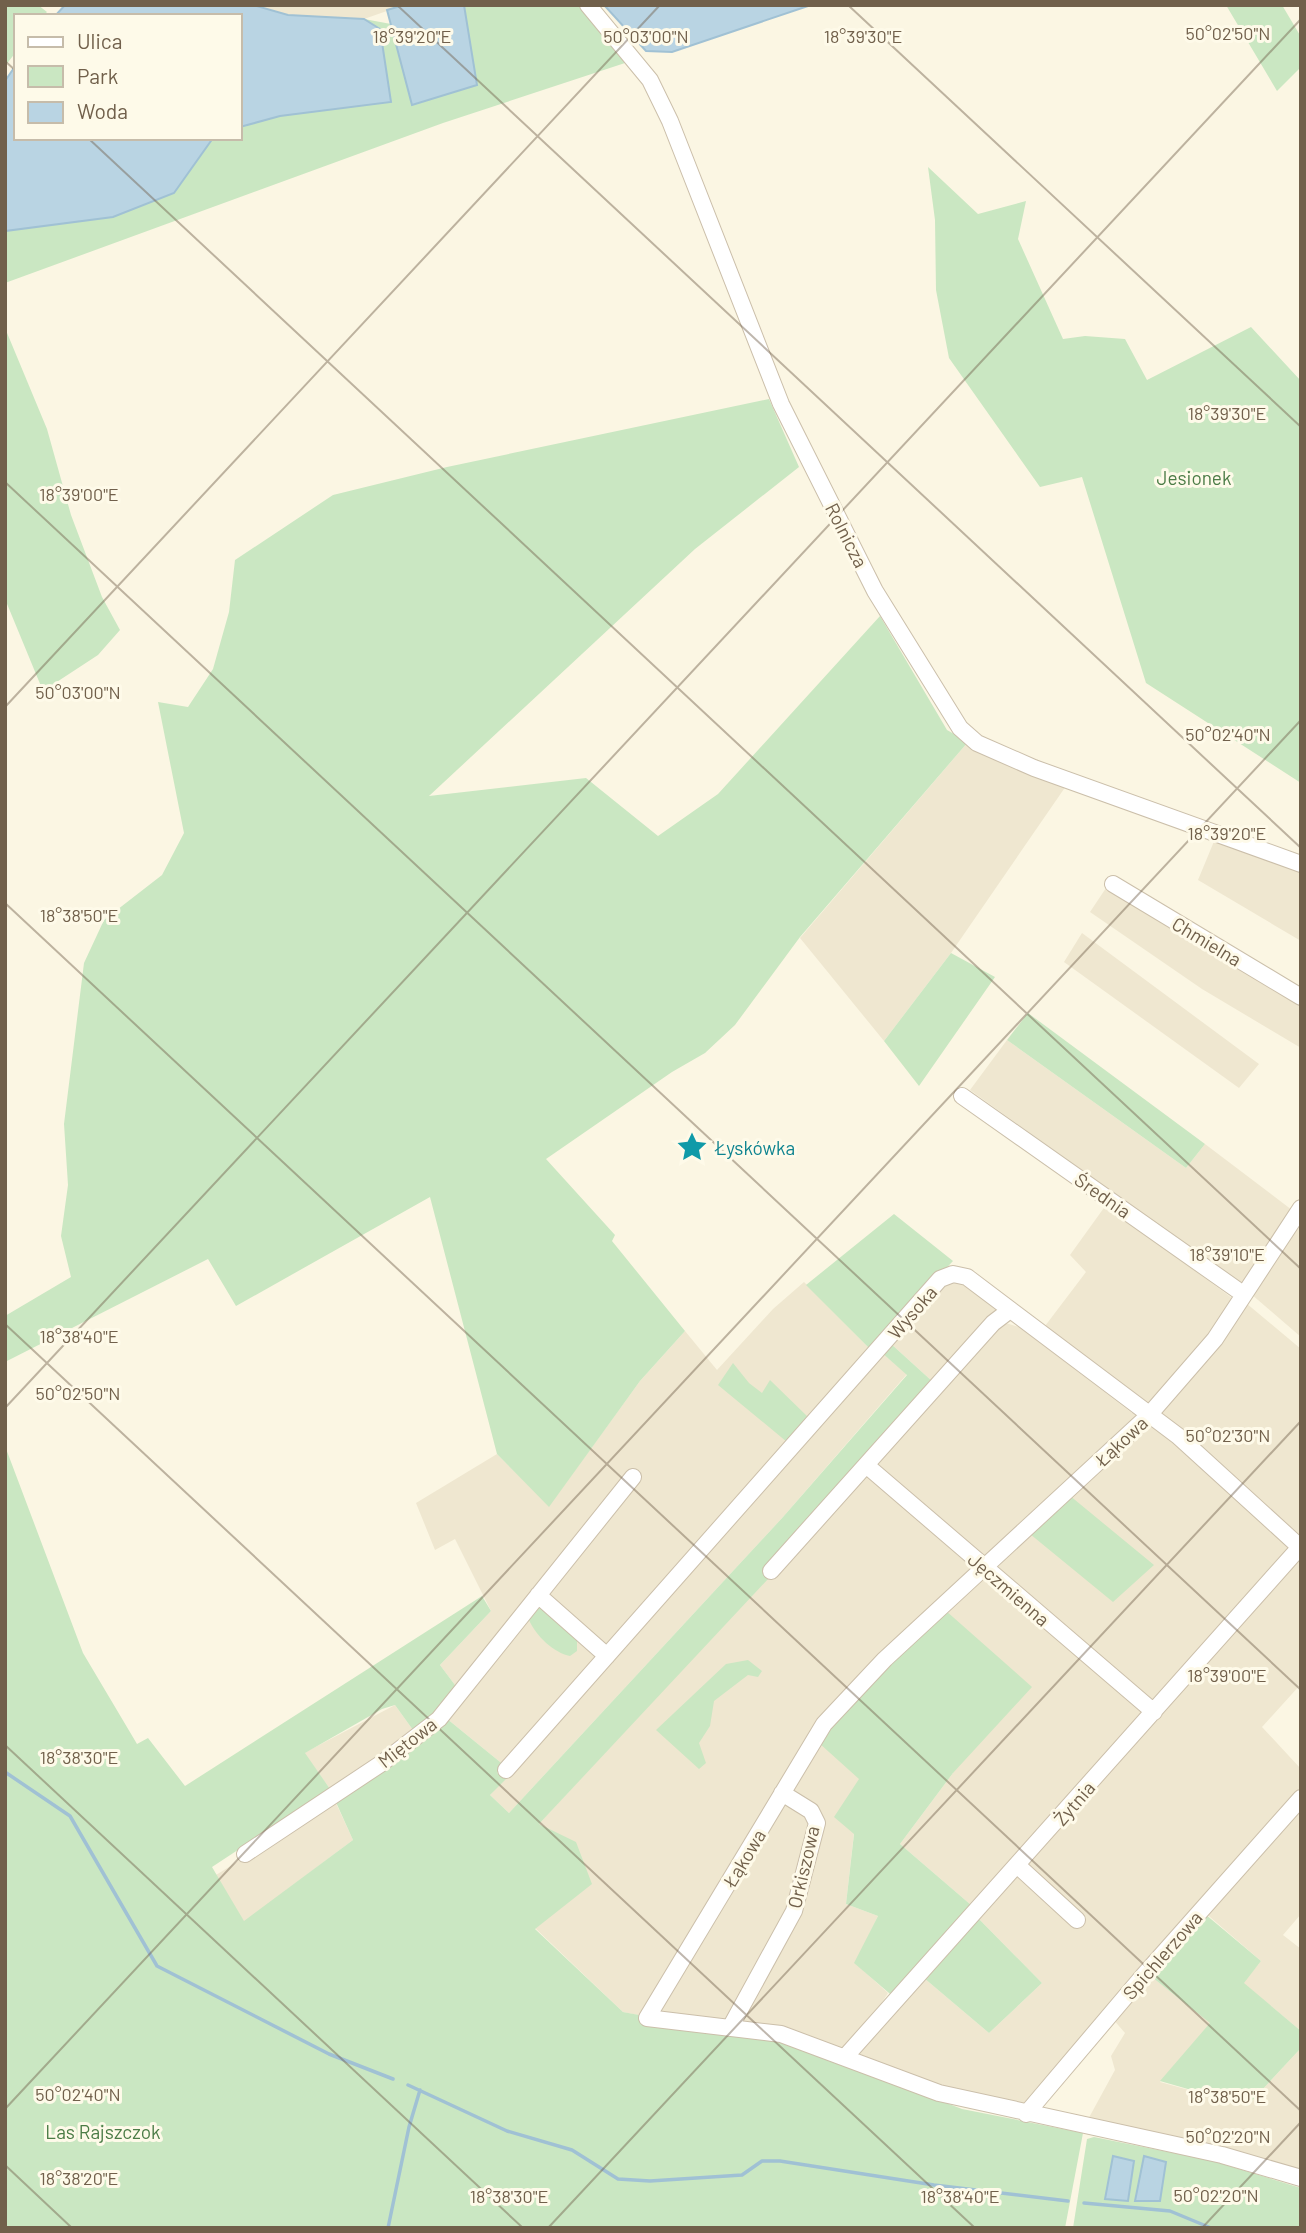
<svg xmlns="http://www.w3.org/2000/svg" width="1306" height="2233" font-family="Barlow,sans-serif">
<rect width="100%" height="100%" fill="#fbf6e3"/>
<!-- residential -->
<path fill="#efe7d0" d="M253,5H404L364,19L288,15Z
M968,742L1066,786L951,953L884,1041L800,938Z
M1215,839L1301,869V941L1198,880Z
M1114,876L1301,990V1048L1202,989L1090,912Z
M1082,933L1259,1064L1239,1088L1064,962Z
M1007,1040L1186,1168L1205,1144L1292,1210L1242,1285L970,1090Z
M1106,1205L1236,1301L1246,1303L1301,1349V1684L1262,1727L1301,1769V1791L1022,2109L939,2088L856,2056L924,1978L989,2033L1042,1983L978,1918L971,1905L900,1844L953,1773L860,1779L846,1904L878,1916L855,1963L888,1993L850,2051L759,2040L623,2012L535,1928L591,1884L538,1825L1002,1322L1019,1327L1132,1413L1148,1411L1042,1330L1086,1272L1070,1255Z
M1301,1216V1337L1251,1294Z
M960,1278L1002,1309L933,1382L890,1343L940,1286Z
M804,1282L870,1349L505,1766L446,1718L458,1689L440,1665L491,1611L455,1539L435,1550L416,1503L497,1454L549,1506L640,1381L685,1331L717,1370L773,1309Z
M881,1352L907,1374L783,1517L509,1813L490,1795Z
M395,1705L413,1730L330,1789L304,1753Z
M335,1801L353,1840L244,1922L216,1875Z
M1301,1801V1914L1283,1935L1301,1949V2031L1243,1983L1261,1961L1203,1911Z
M1148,1974L1211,2023L1160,2082L1247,2106L1301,2048V2174L1086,2123L1115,2070L1111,2056L1125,2033L1112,2018Z"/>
<!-- green -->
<path fill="#cae7c2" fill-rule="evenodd" d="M5,5H38L47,12L43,16H16V52L5,66Z
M464,5H578L625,63L443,123L5,283V231L113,217L174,193L213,138H240V127L280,116L391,102L380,29L364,19L391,24L412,105L477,85Z
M1226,5H1282L1301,37V67L1277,91Z
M928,167L978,214L1026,201L1018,239L1063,339L1085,336L1125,339L1147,380L1251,327L1301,381V783L1146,683L1082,477L1040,487L949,358L936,290L935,220Z
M5,328L47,429L71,515L102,597L120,630L98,655L43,691L5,599Z
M769,399L799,467L695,549L429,796L586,778L658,836L718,794L880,616L947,730L968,742L800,937L735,1025L705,1053L672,1072L546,1159L615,1235L612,1241L685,1331L640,1381L549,1507L497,1454L430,1197L236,1306L208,1259L5,1362V1316L71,1277L61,1236L68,1185L64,1124L84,963L104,920L162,875L184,833L158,702L188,707L213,669L229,612L235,560L333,495L447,467Z
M951,953L995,977L919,1086L884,1041Z
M1028,1013L1205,1144L1186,1168L1007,1040Z
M894,1214L953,1261L870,1349L806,1285Z
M890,1343L933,1382L762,1571L769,1578L539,1824L576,1842L592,1884L535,1929L623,2012L793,2044L962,2109L1083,2133L1065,2228H5V1446L83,1653L137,1744L148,1738L185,1786L482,1596L491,1611L440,1665L458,1689L447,1704L413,1730L395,1705L382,1709L305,1753L330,1789L446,1718L505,1766L497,1773L507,1778L490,1795L509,1813L783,1517L907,1375L881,1352ZM330,1789L353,1840L244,1921L212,1867Z
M733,1363L749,1383L762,1393L770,1380L809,1418L787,1442L718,1385Z
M1069,1495L1154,1565L1113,1602L1030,1534Z
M539,1608L552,1614L577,1640V1651L570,1656C554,1653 536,1636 529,1620Z
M945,1610L1032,1687L953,1773L900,1844L971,1905L896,1999L854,1963L878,1916L846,1904L854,1834L834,1817L859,1779L819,1743L887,1665Z
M748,1660L762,1671L758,1677L748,1675L714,1701L710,1726L699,1743L706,1763L699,1769L656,1730L726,1664Z
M1205,1914L1261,1961L1244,1983L1301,2031V2048L1247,2106L1160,2081L1210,2023L1148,1974Z
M978,1918L1042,1983L989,2033L924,1978Z
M1094,2137L1213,2161L1301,2188V2228H1073L1087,2139Z"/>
<!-- water -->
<path fill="#b9d4e3" stroke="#a0c1d4" stroke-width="2" d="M65,5H253L288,15L364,19L380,29L391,102L280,116L240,127V16H55Z
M404,5H464L477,85L412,105L387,10Z
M604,5H811L672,52L646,51Z
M16,65V138H213L174,193L113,217L5,231V81Z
M1113,2156L1134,2161L1128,2201L1105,2199Z
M1144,2156L1166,2162L1160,2201H1135Z"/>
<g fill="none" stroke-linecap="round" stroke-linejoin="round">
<!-- stream -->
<path stroke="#a0c1d4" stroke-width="3.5" d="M5,1772L70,1816L157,1966L329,2054L393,2079
M408,2085L507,2131L572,2150L618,2179L650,2181L742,2175L762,2161H780L934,2185L1068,2201
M1084,2203L1170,2211L1211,2228
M388,2228L409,2127L420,2090"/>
<!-- minor casing -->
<g stroke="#cbbfaa" stroke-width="18">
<path id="minor" d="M588,5L650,80L670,121L781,404L875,591L960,728L977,743L1034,768L1301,864
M1113,884L1301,997
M962,1096L1243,1294
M1301,1208L1215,1339L1149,1415L885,1659L824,1724L647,2018L781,2034L939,2093L1222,2155L1301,2178
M866,1465L1154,1712
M771,1571L993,1323L1010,1310
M538,1595L607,1656
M506,1770L940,1279L953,1274L967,1277L1178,1436L1301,1548
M245,1854L382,1763L439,1719L633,1477
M1018,1866L1077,1920
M731,2026L794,1911L817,1823L811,1811L782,1793
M846,2056L1300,1547
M1026,2114L1143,1976L1301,1798"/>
</g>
<!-- minor -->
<use href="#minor" stroke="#fff" stroke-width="16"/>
</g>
<!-- ticks -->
<path fill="none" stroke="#71604b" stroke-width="2" stroke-opacity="0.45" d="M397,5L1301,848M848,5L1301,427M1300,5L1301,6M5,6L6,5M5,61L16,71M88,138L1301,1269M5,482L1301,1690M5,707L660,5M5,903L1301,2111M5,1324L975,2228M5,1408L1301,19M5,1745L523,2228M5,2109L1301,720M5,2165L72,2228M548,2228L1301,1421M1202,2228L1301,2122"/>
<!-- icons -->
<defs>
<g id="sight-bare" transform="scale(2.415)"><path d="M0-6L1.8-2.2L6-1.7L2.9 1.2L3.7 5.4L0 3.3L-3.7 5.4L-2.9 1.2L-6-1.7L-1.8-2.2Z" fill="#0f9aa8" stroke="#fefae9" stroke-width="2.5" paint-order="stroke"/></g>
</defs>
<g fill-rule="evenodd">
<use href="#sight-bare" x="692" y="1147"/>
</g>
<g text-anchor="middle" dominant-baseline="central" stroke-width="6" stroke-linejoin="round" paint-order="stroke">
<!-- park labels -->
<g font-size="19" fill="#4b7c46" stroke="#fefae9">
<text x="1194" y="477">Jesionek</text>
<text x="103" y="2131">Las Rajszczok</text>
</g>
<!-- street labels -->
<g font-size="19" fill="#71604b" stroke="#fefae9">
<text transform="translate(847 535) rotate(63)">Rolnicza</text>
<text transform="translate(1207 941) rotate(31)">Chmielna</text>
<text transform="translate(1103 1195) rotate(35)">Średnia</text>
<text transform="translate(912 1312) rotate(-49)">Wysoka</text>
<text transform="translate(1121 1441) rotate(-43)">Łąkowa</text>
<text transform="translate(1009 1589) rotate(41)">Jęczmienna</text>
<text transform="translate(407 1742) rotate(-38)">Miętowa</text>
<text transform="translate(1074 1803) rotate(-49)">Żytnia</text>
<text transform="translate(744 1858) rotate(-59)">Łąkowa</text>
<text transform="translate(803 1867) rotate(-77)">Orkiszowa</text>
<text transform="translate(1162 1955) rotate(-49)">Spichlerzowa</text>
</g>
<!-- culture labels -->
<g font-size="19" fill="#0d838f" stroke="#fefae9" text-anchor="start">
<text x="715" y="1147">Łyskówka</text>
</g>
</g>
<g font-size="18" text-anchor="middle" fill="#71604b" stroke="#fefae9" stroke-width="6" stroke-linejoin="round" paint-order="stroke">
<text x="1228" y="40">50°02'50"N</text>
<text x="412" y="43">18°39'20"E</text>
<text x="863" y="43">18°39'30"E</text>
<text x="646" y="43">50°03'00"N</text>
<text x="1227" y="420">18°39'30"E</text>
<text x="79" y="501">18°39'00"E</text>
<text x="78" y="699">50°03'00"N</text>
<text x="1228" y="741">50°02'40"N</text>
<text x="1227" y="840">18°39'20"E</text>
<text x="79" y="922">18°38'50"E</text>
<text x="1227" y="1261">18°39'10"E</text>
<text x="79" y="1343">18°38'40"E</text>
<text x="78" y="1400">50°02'50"N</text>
<text x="1228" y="1442">50°02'30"N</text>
<text x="1227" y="1682">18°39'00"E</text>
<text x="79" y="1764">18°38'30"E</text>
<text x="78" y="2101">50°02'40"N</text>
<text x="1227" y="2103">18°38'50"E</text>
<text x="1228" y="2143">50°02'20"N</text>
<text x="79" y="2185">18°38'20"E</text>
<text x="1216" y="2202">50°02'20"N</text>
<text x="509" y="2203">18°38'30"E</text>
<text x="960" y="2203">18°38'40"E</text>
</g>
<!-- border -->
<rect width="1306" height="2233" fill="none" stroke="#71604b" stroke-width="14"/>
<!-- legend -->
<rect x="14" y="14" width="228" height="126" fill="#fefae9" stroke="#c6bcaa" stroke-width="2"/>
<rect x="28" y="37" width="35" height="10" fill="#ffffff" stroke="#c6bcaa" stroke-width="2"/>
<text x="77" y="49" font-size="21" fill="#71604b">Ulica</text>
<rect x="28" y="66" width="35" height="21" fill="#cae7c2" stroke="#c6bcaa" stroke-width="2"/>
<text x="77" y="84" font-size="21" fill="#71604b">Park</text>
<rect x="28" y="102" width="35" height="21" fill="#b9d4e3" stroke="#c6bcaa" stroke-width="2"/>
<text x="77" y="119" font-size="21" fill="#71604b">Woda</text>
</svg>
